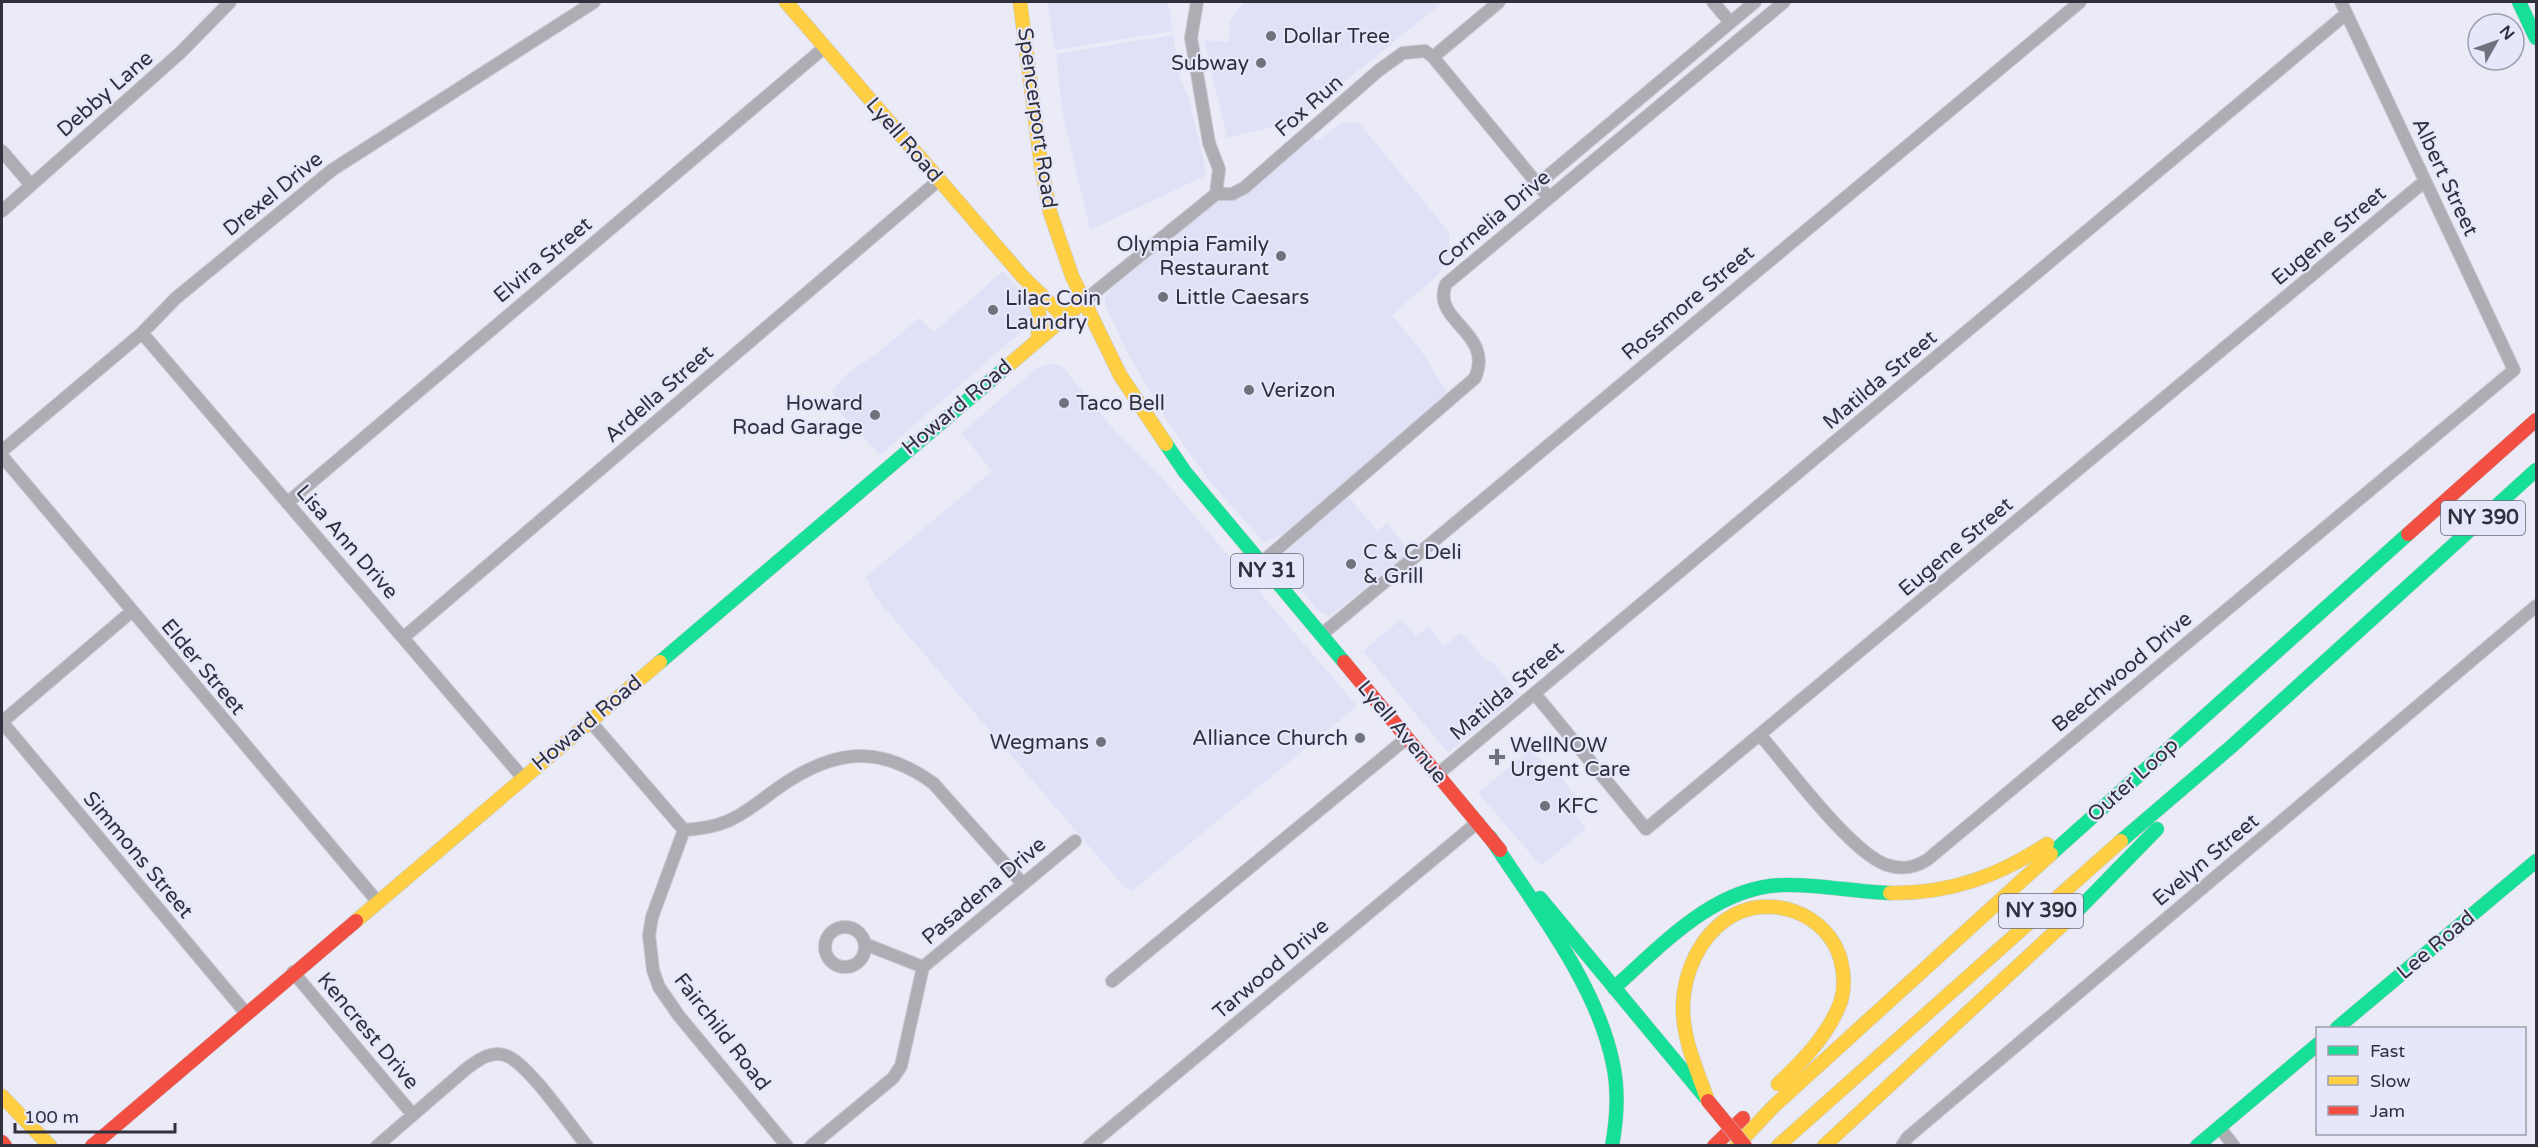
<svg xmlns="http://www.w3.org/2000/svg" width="2538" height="1147" font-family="'Varela Round',sans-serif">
<rect width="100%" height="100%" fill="#eaebf6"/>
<!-- built -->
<path fill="#e0e1f7" d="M1047,2H1168L1173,31L1055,50Z
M1244,2H1443L1296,121L1227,138L1204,40L1229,42L1230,20Z
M1173,35L1180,79L1189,98L1207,175L1090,230L1062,110L1056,54Z
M1342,122L1359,123L1449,232L1450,255L1438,275L1392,315L1420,349L1449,395L1288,531L1264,543L1209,480L1169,424L1125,348L1106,307L1105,298L1110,290L1304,129L1317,141Z
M1003,271L1032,305L1033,321L880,455L842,415L832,390L849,372L874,356L919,318L934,332Z
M1050,364L1062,366L1115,431L1158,473L1357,706L1132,891L1124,887L876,598L866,577L992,471L961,433L1037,368Z
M1348,496L1377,531L1387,523L1411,553L1329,616L1318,610L1280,565L1279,558Z
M1401,619L1416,636L1429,627L1444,647L1461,633L1488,662L1492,661L1520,695L1448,753L1363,651Z
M1530,750L1560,776L1578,799L1573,812L1586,829L1541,866L1478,793Z"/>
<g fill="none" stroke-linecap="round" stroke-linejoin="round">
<!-- street casing -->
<g stroke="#c6c7d0" stroke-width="14">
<path id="street" d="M1197,2L1191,38L1209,143L1219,169L1216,194
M1713,2L1730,22
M1433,57L1499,2
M2,151L31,185
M1538,184L1755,2
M2,211L180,53L230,2
M1084,301L1216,194H1232L1244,188L1378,71L1403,53L1425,51L1433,57L1549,198
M142,333L523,778
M2,451L142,333L176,298L332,170L594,2
M2,456L377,901
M287,503L825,47
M1261,563L1475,378C1495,332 1430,321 1446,284L1784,2
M1321,635L2080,2
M404,637L939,180
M1535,694L1646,829L2425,181
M590,721L684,830L652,917L649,935L653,970L659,987L679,1016L787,1146
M2,722L245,1012
M2,722L131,612
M1761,736C1788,767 1851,853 1887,865C1902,870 1914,868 1927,860L2514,370L2341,2
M1438,774L2346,14
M684,830C699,829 714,827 728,821C747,813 761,800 778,788C832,750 877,743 933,783L1023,884
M825 947a20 20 0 1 1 40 0a20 20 0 1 1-40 0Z
M865,944L923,967
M293,972L413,1115
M1112,981L1407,738
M2219,1127L2234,1146
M377,1146L466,1069C477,1061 492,1049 507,1056C529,1065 570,1125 587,1146
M811,1146L893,1078L901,1066L923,967L1075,841
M1089,1146L1478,822
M1902,1146L1908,1137L2536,606"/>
</g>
<!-- fast casing -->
<g stroke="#c6c7d0" stroke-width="15">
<path id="fast" d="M2519,2L2536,38
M1166,444L1185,472L1344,662
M660,662L1010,364
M1490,837C1534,905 1597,984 1613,1064C1619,1092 1617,1119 1612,1146
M2121,841L2232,746L2536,470
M2051,854L2408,534
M1540,898L1705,1097
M2073,915L2157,829
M1614,988C1662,945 1715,886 1784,885C1819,884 1855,892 1890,893
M2337,1028L2536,861
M2197,1146L2318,1044"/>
</g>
<!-- slow casing -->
<g stroke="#c6c7d0" stroke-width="15">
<path id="slow" d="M786,2L1023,277L1064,317
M1020,2L1041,164L1050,212L1072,276L1120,375L1166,444
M1030,289L1039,313L1038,338
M1010,364L1084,301
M1890,893C1949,894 1999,876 2047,844
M356,921L660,662
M2,1096L50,1146
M1708,1101C1697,1070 1682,1038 1683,1005C1684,972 1700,937 1727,919C1768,891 1829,913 1841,961C1844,974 1845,988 1841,1001C1829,1034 1803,1061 1778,1084
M1736,1146L1774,1106L2051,854
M1778,1146L2121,841
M1824,1146L2073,915"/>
</g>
<!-- jam casing -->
<g stroke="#c6c7d0" stroke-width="15">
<path id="jam" d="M2408,534L2536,420
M1344,662L1500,850
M2,1142L5,1146
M92,1146L356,921
M1714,1146L1743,1118"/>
</g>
<!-- street -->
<use href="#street" stroke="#adadb3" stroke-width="12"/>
<!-- fast -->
<use href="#fast" stroke="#16e098" stroke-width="14"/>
<!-- slow -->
<use href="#slow" stroke="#ffcf43" stroke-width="14"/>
<!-- jam -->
<use href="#jam" stroke="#f24e42" stroke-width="14"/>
<!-- jam-bridge casing -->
<g stroke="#c6c7d0" stroke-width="15" stroke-linecap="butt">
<path id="jam-bridge" d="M1708,1101L1745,1146"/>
</g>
<!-- jam-bridge -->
<use href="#jam-bridge" stroke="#f24e42" stroke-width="14"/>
</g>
<!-- markers -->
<g fill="#72727e" stroke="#e6e7fa" stroke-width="2">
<circle cx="1271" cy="36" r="6"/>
<circle cx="1261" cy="63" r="6"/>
<circle cx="1281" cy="256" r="6"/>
<circle cx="1163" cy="297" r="6"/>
<circle cx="993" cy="310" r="6"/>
<circle cx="1249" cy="390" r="6"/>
<circle cx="1064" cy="403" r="6"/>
<circle cx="875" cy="415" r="6"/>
<circle cx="1351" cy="564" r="6"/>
<circle cx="1360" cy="738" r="6"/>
<circle cx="1101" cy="742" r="6"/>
<path d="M1494 748h6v6h6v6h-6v6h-6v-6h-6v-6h6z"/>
<circle cx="1545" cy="806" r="6"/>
</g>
<g text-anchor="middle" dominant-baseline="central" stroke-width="4.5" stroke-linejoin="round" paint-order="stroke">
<!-- shield labels -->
<g fill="#e6e7fa" stroke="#676876" stroke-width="1.5">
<rect x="2441" y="501" width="84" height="34" rx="4.5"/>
<rect x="1231" y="554" width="72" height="34" rx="4.5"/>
<rect x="1999" y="894" width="84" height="34" rx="4.5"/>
</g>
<g font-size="20" font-weight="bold" fill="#31313e">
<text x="2483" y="518">NY 390</text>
<text x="1267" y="571">NY 31</text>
<text x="2041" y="911">NY 390</text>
</g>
<!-- poi labels -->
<g font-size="21" fill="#31313e" stroke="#e6e7fa" text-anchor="start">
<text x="1283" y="36">Dollar Tree</text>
<text x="1249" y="63" text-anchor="end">Subway</text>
<text x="1269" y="244" text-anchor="end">Olympia Family<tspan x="1269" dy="24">Restaurant</tspan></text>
<text x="1175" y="297">Little Caesars</text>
<text x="1005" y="298">Lilac Coin<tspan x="1005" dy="24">Laundry</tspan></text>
<text x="1261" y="390">Verizon</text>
<text x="863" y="403" text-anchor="end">Howard<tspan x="863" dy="24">Road Garage</tspan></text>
<text x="1076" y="403">Taco Bell</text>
<text x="1363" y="552">C &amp; C Deli<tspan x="1363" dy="24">&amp; Grill</tspan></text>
<text x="1348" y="738" text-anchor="end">Alliance Church</text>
<text x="1089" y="742" text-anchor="end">Wegmans</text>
<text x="1510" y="745">WellNOW<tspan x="1510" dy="24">Urgent Care</tspan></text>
<text x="1557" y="806">KFC</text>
</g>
<!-- street labels -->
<g font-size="21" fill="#31313e" stroke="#e6e7fa">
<text transform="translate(105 94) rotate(-41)">Debby Lane</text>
<text transform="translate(1309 106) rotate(-41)">Fox Run</text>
<text transform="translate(1037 118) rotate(82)">Spencerport Road</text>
<text transform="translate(904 140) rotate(49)">Lyell Road</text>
<text transform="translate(2445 177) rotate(65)">Albert Street</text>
<text transform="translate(273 194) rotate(-39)">Drexel Drive</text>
<text transform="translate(1494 219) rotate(-40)">Cornelia Drive</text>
<text transform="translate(2329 236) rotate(-40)">Eugene Street</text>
<text transform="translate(543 260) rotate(-40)">Elvira Street</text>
<text transform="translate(1688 303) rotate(-40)">Rossmore Street</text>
<text transform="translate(1880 380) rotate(-40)">Matilda Street</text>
<text transform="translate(659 394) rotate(-41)">Ardella Street</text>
<text transform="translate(957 407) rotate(-40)">Howard Road</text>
<text transform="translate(347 542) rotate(49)">Lisa Ann Drive</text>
<text transform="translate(1956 547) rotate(-40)">Eugene Street</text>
<text transform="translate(203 667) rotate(50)">Elder Street</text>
<text transform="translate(2122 672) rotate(-40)">Beechwood Drive</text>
<text transform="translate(1507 691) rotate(-40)">Matilda Street</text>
<text transform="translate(587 723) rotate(-40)">Howard Road</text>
<text transform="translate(1402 732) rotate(50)">Lyell Avenue</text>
<text transform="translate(2133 780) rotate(-42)">Outer Loop</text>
<text transform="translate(138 855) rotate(50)">Simmons Street</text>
<text transform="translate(2206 860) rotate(-40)">Evelyn Street</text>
<text transform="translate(984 891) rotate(-40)">Pasadena Drive</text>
<text transform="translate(2436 945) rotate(-40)">Lee Road</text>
<text transform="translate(1271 969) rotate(-40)">Tarwood Drive</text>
<text transform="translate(368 1031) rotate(50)">Kencrest Drive</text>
<text transform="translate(722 1032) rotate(52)">Fairchild Road</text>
</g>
</g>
<!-- border -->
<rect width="2538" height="1147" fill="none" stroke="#31313e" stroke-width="6"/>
<!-- legend -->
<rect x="2316" y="1027" width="210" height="108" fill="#e6e7fa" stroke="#9e9eaf" stroke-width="1.5"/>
<rect x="2328" y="1046" width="30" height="9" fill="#16e098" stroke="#9e9eaf" stroke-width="1.5"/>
<text x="2370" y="1057" font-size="18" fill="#31313e">Fast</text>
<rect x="2328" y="1076" width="30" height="9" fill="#ffcf43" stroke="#9e9eaf" stroke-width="1.5"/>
<text x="2370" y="1087" font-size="18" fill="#31313e">Slow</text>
<rect x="2328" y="1106" width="30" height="9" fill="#f24e42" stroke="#9e9eaf" stroke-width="1.5"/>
<text x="2370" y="1117" font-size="18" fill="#31313e">Jam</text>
<!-- north arrow -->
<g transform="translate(2496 42) rotate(50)"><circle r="28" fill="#e6e7fa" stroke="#9e9eaf" stroke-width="1.5"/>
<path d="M0-4.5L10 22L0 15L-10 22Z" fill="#72727e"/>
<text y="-9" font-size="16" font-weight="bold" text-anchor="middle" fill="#31313e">N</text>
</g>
<!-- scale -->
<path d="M15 1123v9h160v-9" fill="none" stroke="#31313e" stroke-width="3"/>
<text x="24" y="1123" font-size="18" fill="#31313e" stroke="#e6e7fa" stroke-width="4.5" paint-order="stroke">100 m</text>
</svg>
